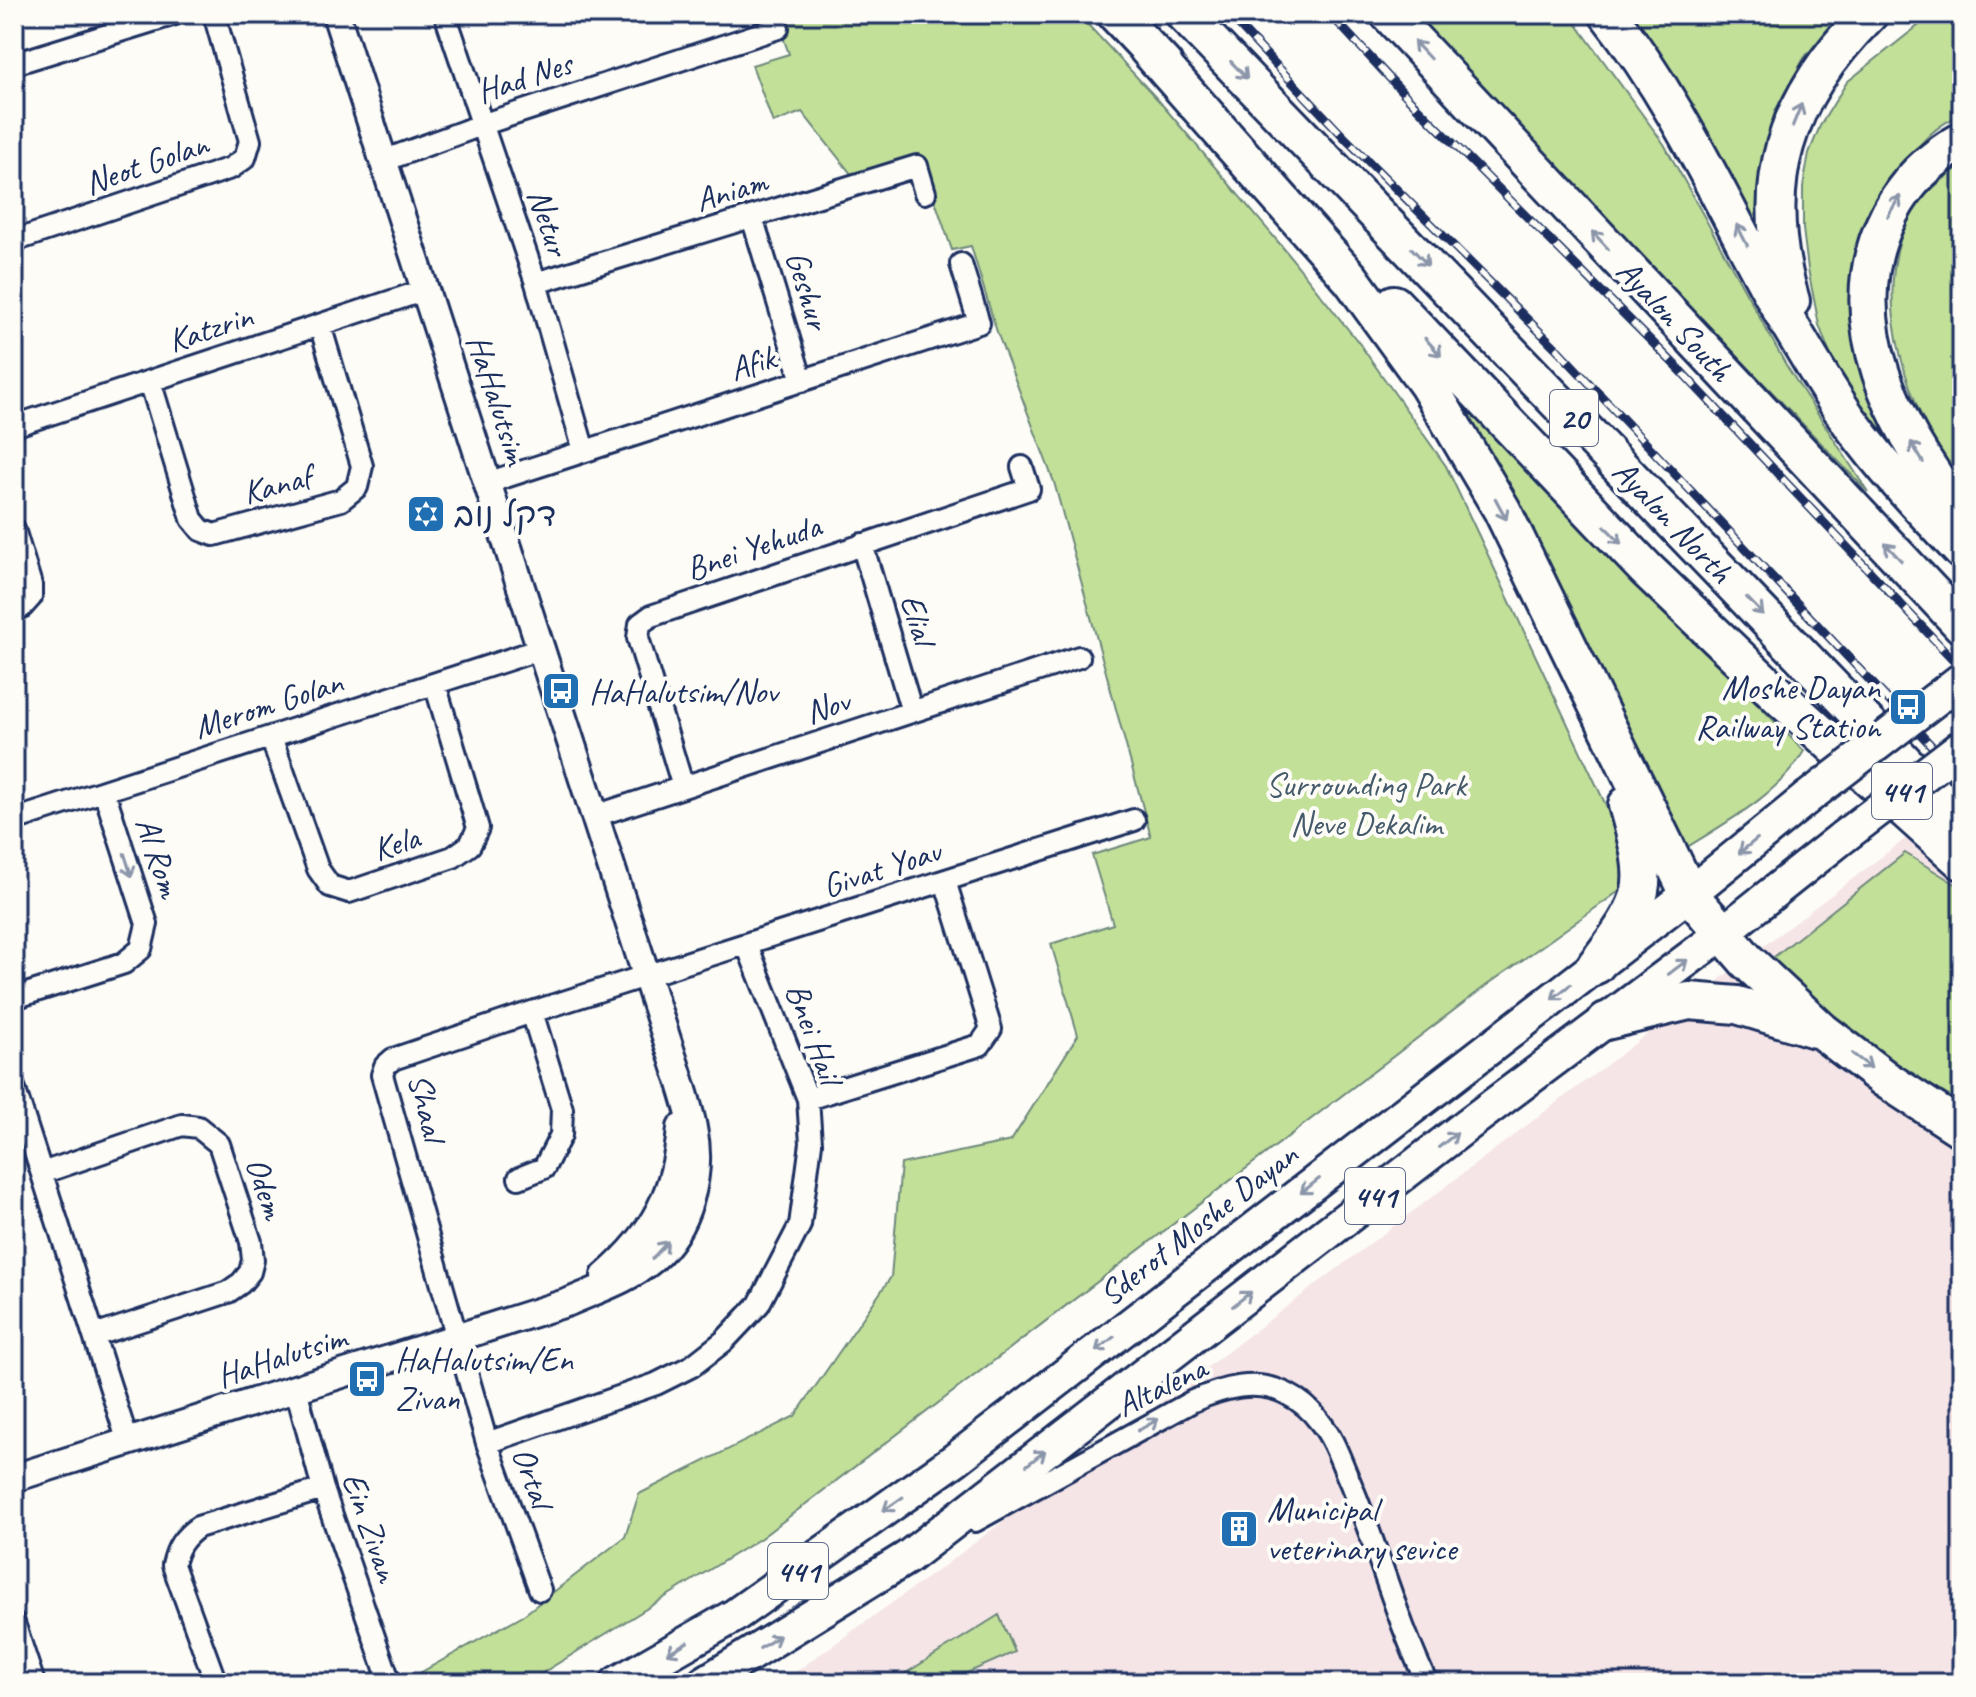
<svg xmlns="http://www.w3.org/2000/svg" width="1976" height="1697" font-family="Caveat,'Playpen Sans Hebrew',sans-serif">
<rect width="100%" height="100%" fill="#fdfcf7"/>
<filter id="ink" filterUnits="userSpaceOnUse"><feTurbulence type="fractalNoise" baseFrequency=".0125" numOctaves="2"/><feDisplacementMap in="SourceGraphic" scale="16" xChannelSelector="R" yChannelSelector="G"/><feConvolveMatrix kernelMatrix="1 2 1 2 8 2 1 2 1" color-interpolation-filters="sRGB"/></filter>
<g filter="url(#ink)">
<!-- built -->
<path fill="#f6e5e7" d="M1962,796V1683H780L952,1560Z"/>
<!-- green -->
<path fill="#c2e098" stroke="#6e887b" stroke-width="2" d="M775,14H1078L1159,101L1285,250L1359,343L1446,466L1627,850L1625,887L1487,985L761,1538L526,1683H402L525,1614L625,1537L639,1494L795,1416L891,1277L901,1164L1011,1141L1078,1035L1051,944L1113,924L1092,855L1151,837L1054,482L997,332L971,246L952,250L920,157L852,175L802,112L773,123L752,65L789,54Z
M1409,14H1569L1664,144L1786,365L1868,492Z
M1621,14H1840L1804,58L1775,111L1764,154L1761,206L1769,264Z
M1926,14H1962V115C1933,124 1914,152 1895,175C1854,225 1840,289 1857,352C1862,367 1872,382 1879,395C1895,428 1912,461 1928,493L1894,456L1836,370L1819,325L1808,269L1803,229V187L1809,153L1820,126L1847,82L1919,25Z
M1962,165V487C1911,416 1867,300 1910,216C1921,195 1943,179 1962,165Z
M1473,409L1611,556L1804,751C1781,793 1724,824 1684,849L1466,420Z
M1905,853L1962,888V1104L1873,1050L1819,1008L1770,960Z
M999,1615L1015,1652L944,1683H890Z"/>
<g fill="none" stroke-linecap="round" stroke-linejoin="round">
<!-- minor casing -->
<g stroke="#1b2f5e" stroke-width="26">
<path id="minor" d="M445,14L536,283L584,451
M14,64L175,14
M383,161L484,124L778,28
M752,217L802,381
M14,241L231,168L245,158L250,141L214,14
M536,283L917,166L925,193
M150,381L192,519L201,530L214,535L341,500L357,487L362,466L320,325
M14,426L425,290
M487,483L979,323L961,264
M14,529L31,585V597L22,607L14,609
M862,544L912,712
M271,737L318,869L330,886L349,892L453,857L470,845L478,828L435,684
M683,787L638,638L640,624L651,616L1029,489L1022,467
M595,816L1079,657
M14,820L541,649
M14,998L124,963L141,949L147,924L104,791
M14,1087L128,1442
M808,1099L980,1045L991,1029L945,881
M42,1173L182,1125L198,1127L219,1144L251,1242L253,1260L250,1272L241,1283L228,1292L94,1336
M519,1178L544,1168L561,1135L562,1109L532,1012
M296,1389L323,1489L390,1683
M487,1443L656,1384L692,1366L724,1341L759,1304L800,1225L811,1143L808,1099L747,945
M975,1521L1193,1401C1223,1388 1256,1378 1287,1394C1299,1400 1312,1411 1320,1422C1334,1439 1341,1462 1350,1482C1378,1548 1396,1618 1427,1683
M540,1590L487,1443L382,1075L385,1066L393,1059L532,1012L1134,820
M14,1623L34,1683
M216,1683L173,1565C177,1547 183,1538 198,1527L323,1489"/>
</g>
<!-- tertiary casing -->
<g stroke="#1b2f5e" stroke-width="32">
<path id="tertiary" d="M605,1276C654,1234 676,1192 681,1128
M14,1478L569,1302C596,1290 630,1279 652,1260C688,1229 703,1174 693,1128C690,1112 685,1096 680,1080L336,14"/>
</g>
<!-- primary casing -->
<g stroke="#1b2f5e" stroke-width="38">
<path id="primary" d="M617,1683L734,1616L956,1459L1689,894L1807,798
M704,1683L908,1557L1467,1125L1711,942L1843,837"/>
</g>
<!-- motorway casing -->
<g stroke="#1b2f5e" stroke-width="42">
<path id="motorway" d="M1116,14L1164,65
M1184,14L1962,822
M1389,14L1962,625
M1608,14C1683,109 1729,220 1789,324C1809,357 1828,391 1850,422C1883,468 1923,510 1962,551
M1147,48L1351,279L1428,385L1502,510L1689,894L1747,961L1822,1031L1885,1079L1962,1129
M1962,141C1931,158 1906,182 1890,213C1834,320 1897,431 1962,515
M1791,301C1756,184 1784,99 1869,14
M1394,304L1646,569L1782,699L1962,861
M1596,965C1648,897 1651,888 1627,805
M1606,1021L1689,1001L1737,1005L1815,1029"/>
</g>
<!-- minor -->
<use href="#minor" stroke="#fdfcf7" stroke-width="20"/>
<!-- tertiary -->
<use href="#tertiary" stroke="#fdfcf7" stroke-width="26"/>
<!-- primary -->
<use href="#primary" stroke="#fdfcf7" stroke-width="32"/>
<!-- motorway -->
<use href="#motorway" stroke="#fdfcf7" stroke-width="36"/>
<!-- rail casing -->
<g stroke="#1b2f5e" stroke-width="9">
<path id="rail" d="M1228,14L1343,136L1555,347L1962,778
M1330,14L1408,98L1678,368L1962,669"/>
</g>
<!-- rail -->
<use href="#rail" stroke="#fdfcf7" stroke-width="6" stroke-dasharray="18" stroke-linecap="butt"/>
<!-- primary-bridge casing -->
<g stroke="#1b2f5e" stroke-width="38" stroke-linecap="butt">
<path id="primary-bridge" d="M1807,798L1962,679
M1843,837L1962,746"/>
</g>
<!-- primary-bridge -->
<use href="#primary-bridge" stroke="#fdfcf7" stroke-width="32"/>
</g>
<!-- one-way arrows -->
<defs><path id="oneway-shaft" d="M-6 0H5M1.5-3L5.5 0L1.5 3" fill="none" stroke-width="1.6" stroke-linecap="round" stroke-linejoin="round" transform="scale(2)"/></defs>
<g stroke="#8c96aa">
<use href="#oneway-shaft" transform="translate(1422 50) rotate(-133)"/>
<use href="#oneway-shaft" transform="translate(1239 70) rotate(46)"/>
<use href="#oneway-shaft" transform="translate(1797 115) rotate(-68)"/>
<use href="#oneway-shaft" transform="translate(1894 206) rotate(-59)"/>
<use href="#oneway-shaft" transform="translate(1742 235) rotate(-117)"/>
<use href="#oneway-shaft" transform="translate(1600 240) rotate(-133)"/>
<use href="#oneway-shaft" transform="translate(1420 257) rotate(46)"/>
<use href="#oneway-shaft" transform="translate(1433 347) rotate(48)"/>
<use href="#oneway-shaft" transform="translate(1917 452) rotate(-121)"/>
<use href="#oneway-shaft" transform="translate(1501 509) rotate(62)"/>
<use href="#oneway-shaft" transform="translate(1613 535) rotate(46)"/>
<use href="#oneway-shaft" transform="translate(1893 552) rotate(-133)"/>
<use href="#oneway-shaft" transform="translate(1755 606) rotate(46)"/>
<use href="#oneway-shaft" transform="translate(1748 846) rotate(141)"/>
<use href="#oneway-shaft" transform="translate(128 865) rotate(72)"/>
<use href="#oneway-shaft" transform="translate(1678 967) rotate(-37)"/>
<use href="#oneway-shaft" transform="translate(1561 992) rotate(142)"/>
<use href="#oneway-shaft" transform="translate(1862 1061) rotate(37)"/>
<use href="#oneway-shaft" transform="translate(1448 1140) rotate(-38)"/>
<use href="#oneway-shaft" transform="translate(1310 1186) rotate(142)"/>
<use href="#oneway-shaft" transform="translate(660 1250) rotate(-48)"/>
<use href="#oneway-shaft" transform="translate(1242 1299) rotate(-38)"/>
<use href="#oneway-shaft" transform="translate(1105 1344) rotate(142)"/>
<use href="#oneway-shaft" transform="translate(1148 1425) rotate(-29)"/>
<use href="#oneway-shaft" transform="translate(1036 1458) rotate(-38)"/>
<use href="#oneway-shaft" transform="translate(893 1504) rotate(145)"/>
<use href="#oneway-shaft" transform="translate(770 1642) rotate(-32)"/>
<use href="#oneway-shaft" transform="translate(677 1648) rotate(150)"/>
</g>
</g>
<!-- icons -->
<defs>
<g id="synagogue-square" transform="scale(2)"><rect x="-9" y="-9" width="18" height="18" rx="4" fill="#1f6fb2" stroke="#fdfcf7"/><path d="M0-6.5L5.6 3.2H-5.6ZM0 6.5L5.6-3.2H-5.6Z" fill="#fff"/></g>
<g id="bus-square" transform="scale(2)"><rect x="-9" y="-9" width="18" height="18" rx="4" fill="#1f6fb2" stroke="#fdfcf7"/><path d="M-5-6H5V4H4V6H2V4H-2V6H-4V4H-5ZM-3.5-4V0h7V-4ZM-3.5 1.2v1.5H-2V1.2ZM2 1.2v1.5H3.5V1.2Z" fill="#fff"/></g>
<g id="building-square" transform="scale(2)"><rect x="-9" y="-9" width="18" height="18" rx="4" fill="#1f6fb2" stroke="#fdfcf7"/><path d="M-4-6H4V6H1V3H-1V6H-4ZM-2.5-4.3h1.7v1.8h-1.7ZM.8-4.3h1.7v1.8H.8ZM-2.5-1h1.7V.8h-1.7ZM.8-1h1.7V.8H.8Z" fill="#fff"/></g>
</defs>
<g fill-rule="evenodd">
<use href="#synagogue-square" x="426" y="514"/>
<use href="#bus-square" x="561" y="691"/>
<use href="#bus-square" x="1908" y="707"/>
<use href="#bus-square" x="367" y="1379"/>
<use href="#building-square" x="1239" y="1529"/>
</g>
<g text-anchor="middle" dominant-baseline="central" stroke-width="8" stroke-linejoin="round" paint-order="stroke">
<!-- shield labels -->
<g fill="#fdfcf7" stroke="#5f6c8c" stroke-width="2">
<rect x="1550" y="390" width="48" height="56" rx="6"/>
<rect x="1872" y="763" width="60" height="56" rx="6"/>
<rect x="1345" y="1168" width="60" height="56" rx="6"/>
<rect x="768" y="1543" width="60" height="56" rx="6"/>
</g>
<g font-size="32" font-weight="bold" fill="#1b2f5e">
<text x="1574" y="418">20</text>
<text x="1902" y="791">441</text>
<text x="1375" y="1196">441</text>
<text x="798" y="1571">441</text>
</g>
<!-- street labels -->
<g font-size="34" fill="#1b2f5e" stroke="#fdfcf7">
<text transform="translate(524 77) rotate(-18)">Had Nes</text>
<text transform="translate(146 163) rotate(-19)">Neot Golan</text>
<text transform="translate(731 190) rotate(-17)">Aniam</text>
<text transform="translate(549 222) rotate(72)">Netur</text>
<text transform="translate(808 290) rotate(73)">Geshur</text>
<text transform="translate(1675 320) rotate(47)">Ayalon South</text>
<text transform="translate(210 328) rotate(-18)">Katzrin</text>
<text transform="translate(752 363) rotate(-18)">Afik</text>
<text transform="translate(498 399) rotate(72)">HaHalutsim</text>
<text transform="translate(277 484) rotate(-15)">Kanaf</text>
<text transform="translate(1673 521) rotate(46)">Ayalon North</text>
<text transform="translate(753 547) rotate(-19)">Bnei Yehuda</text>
<text transform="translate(918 619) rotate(74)">Elial</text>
<text transform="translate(268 704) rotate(-18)">Merom Golan</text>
<text transform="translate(827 706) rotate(-18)">Nov</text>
<text transform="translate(396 843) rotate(-18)">Kela</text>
<text transform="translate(159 857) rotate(72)">Al Rom</text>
<text transform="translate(881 868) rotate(-18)">Givat Yoav</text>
<text transform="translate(814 1033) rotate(70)">Bnei Hail</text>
<text transform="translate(427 1107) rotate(77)">Shaal</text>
<text transform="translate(266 1188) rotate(72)">Odem</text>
<text transform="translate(1198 1224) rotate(-38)">Sderot Moshe Dayan</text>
<text transform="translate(281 1356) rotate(-18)">HaHalutsim</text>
<text transform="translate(1161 1386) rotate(-26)">Altalena</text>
<text transform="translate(533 1477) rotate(70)">Ortal</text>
<text transform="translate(371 1527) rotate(71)">Ein Zivan</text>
</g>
<!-- poi labels -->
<g font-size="34" fill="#1b2f5e" stroke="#fdfcf7" text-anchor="start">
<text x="454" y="514">דקל נוב</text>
<text x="1880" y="687" text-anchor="end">Moshe Dayan<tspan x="1880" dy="39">Railway Station</tspan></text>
<text x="589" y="691">HaHalutsim/Nov</text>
<text x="395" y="1359">HaHalutsim/En<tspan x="395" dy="39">Zivan</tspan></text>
<text x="1267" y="1509">Municipal<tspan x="1267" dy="39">veterinary sevice</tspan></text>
</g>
<!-- park labels -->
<g font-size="34" fill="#455b6c" stroke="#fdfcf7">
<text x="1366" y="784">Surrounding Park<tspan x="1366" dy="39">Neve Dekalim</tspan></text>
</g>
</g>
<!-- margin -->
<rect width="1976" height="1697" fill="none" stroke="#fdfcf7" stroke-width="48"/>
<rect x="24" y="24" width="1928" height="1649" fill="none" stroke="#1b2f5e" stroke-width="3" filter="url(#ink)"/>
</svg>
